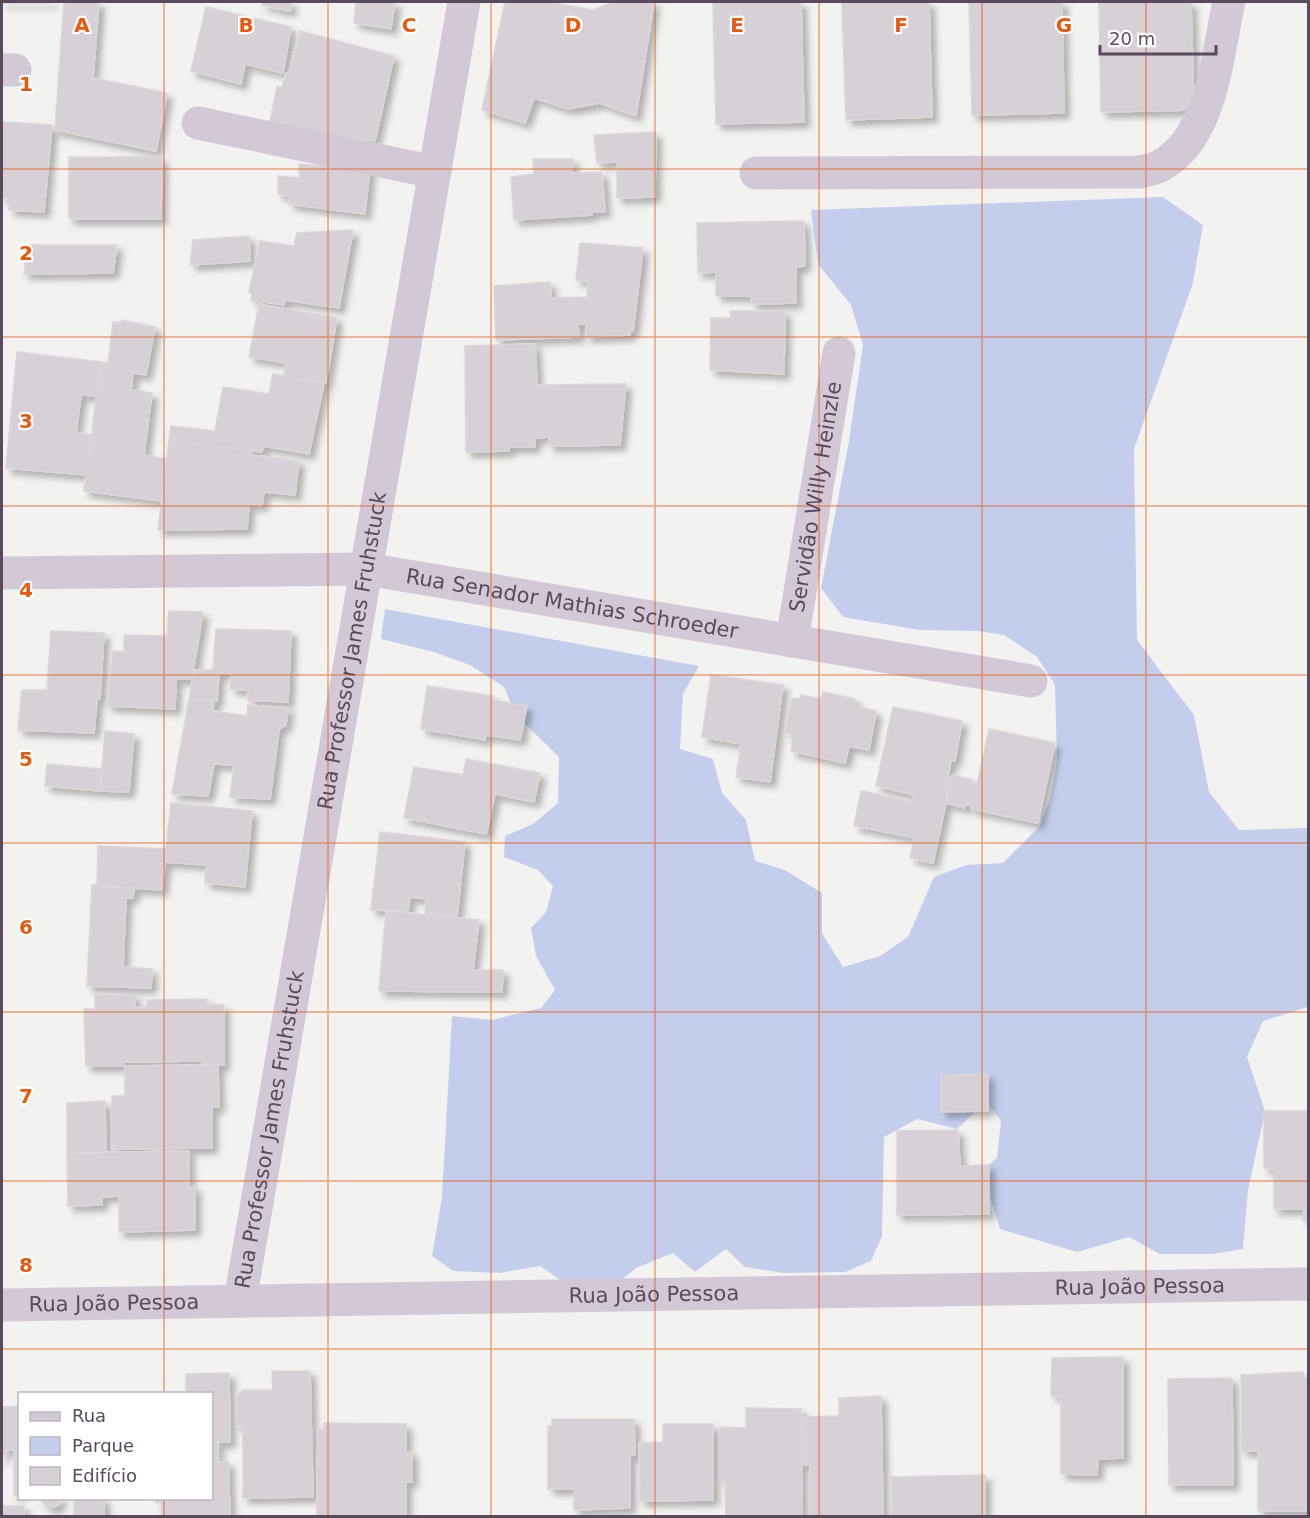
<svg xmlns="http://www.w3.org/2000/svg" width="1310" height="1518" font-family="'DejaVu Sans',sans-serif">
<defs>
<filter id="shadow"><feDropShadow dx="5.5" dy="5.5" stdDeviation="3" flood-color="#0004"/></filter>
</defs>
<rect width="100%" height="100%" fill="#f2f3f1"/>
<!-- green -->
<path fill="#c4ceec" d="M1163,197L1203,225L1193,283L1134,449L1137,640L1194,715L1209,792L1239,830L1308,828V1007L1263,1021L1247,1057L1265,1111L1248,1190L1243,1249L1213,1254H1160L1129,1237L1077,1252L1000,1229L990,1197L969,1182L997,1158L1001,1121L986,1102L957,1129L917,1119L884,1137L882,1236L871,1261L845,1272L784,1273L745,1267L726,1249L695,1272L673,1253L636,1268L605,1293L574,1289L540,1266L500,1273L453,1271L432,1256L442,1197L452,1016L492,1020L541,1008L555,990L536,956L531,928L546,912L553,886L538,870L504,857L505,836L533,824L558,803L559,757L516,715L504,687L470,665L434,652L381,639L385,609L699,666L683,694L680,749L713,759L722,793L746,820L755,861L785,870L822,893V933L843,967L880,956L908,937L934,877L966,865L1003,863L1040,826L1050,799L1057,761L1055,685L1037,657L1004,635L979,631L920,630L843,617L821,588L849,441L863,345L851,305L818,264L811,210Z"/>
<!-- building -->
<path fill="#d7d1d7" stroke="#dbd5db" stroke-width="1.5" filter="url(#shadow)" d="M2,2H52V3H2Z
M64,2H99L93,78L167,93L156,151L55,130Z
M262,2H292L290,11L262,5Z
M356,2H395L391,29L354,23Z
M505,2H548L592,10L615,2H654L636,116L600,103L568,109L534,98L525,123L482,110Z
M713,2H801L804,122L716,124Z
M842,2H929L932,117L846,120Z
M969,2H1062L1064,113L972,115Z
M1099,2H1191L1194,110L1101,112Z
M206,7L291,27L283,73L245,64L241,84L191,71Z
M300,31L394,56L375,141L313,132L270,121L277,86L282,88L286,73L289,74Z
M2,122L52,125L44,212L9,210L10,199L2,198Z
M656,132L655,197L617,198V162L597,163L594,135Z
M69,157H162L161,219H69Z
M533,159H573L572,173L602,172L605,212H592V215L514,220L511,177L534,174Z
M327,163L370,167L365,214L289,204L290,196L278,194V176L299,178V164L325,166Z
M804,221L805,266L796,267V303L752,304L751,296H716V272L698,273L697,223Z
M353,230L339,308L285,300L284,305L251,300L252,293L249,292L260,241L294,246L297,233Z
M249,236L250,261L190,265L193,240Z
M580,243L643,248L633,331H630V335L586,337V324H578L579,337L496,340L494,286L550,282L551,298L587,297L588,282L576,280Z
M27,245H117L113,273L24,274Z
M259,304L337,318L326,383L284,376L286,363L249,357Z
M730,311H785L784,374L710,370L711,318H731Z
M122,320L155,327L146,375L133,373L131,390L152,393L144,455L167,459L161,501L84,491L101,362L108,363L113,322H121Z
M535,344L537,385L626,384L620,445L549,446V437L535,438V447H509V451L466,452L465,346Z
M17,352L101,362L97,396L81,395L76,432L92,435L86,475L6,468Z
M273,374L324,383L309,454L263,446L262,452L252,451L169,440L171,426L215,431L223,387L269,394Z
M169,440L252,451V455L299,461L295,495L264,492L262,506L249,504L247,529L158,530Z
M169,611L203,612L192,679H176L175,709L107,706L113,651L124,652V635L167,636Z
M216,629L291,631L288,702L247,700L248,690L230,689L231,674H219L217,701L189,699L194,670H213Z
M51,631L104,633L100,699H97L94,733L18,730L22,690H47Z
M711,675L783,685L770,782L736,777L741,744L702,737Z
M427,686L493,696V700L527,706L520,740L486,735L485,740L421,729Z
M823,692L855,699V706L876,711L869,750L849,746L845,763L791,751L793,735L785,732L792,698L800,699L801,695L821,699Z
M189,699L214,701L213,711L247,716L248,705L288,708L286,725L279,729L270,799L230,797L234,765L214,764L208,796L172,794Z
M893,707L962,721L955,761L951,760L948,777L951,778L933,863L910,858L915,838L854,826L861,791L913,802L914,795L876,786Z
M989,729L1055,743L1038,823L971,809L972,806L965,804V808L946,803L952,775L973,780L972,782L977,784Z
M105,731L134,734L129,792L100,791Z
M466,759L540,773L534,802L495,794L486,834L404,818L414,767L463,775Z
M47,764L101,769L100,791L45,786Z
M171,803L252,811L245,887L205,883L206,865L165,862L162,890L97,886L98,846L166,849Z
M380,832L465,842L457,917L425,914L426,899L410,897L408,911L371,910Z
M92,885L134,888L133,898H126L123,967L152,969L151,988L87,986Z
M386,911L479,920L473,970H503L502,992L379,991Z
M95,995H135V1007H147V1000L207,999L206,1005H224V1065H202V1061L124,1062V1066H86L84,1009H95Z
M218,1065L219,1107H212V1148L112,1149V1096H125V1066Z
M988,1074V1111L941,1112V1075Z
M105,1101L106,1153H67V1103Z
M1264,1111H1308V1221H1303L1304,1209H1274V1169L1264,1168Z
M958,1130L960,1166L989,1165V1214L897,1215V1131Z
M189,1151V1187H195V1230L119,1232V1196L102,1197V1205L68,1206L67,1153Z
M1123,1357V1458L1098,1459L1097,1475L1061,1474V1397L1051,1396L1052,1358Z
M272,1371H310L313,1497L243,1498V1426H237L236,1396L243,1390H273Z
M1303,1372L1304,1378L1308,1377V1511H1258V1451H1242L1241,1375Z
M229,1373L230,1442H218V1462H228L230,1515L162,1516L161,1502L156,1503V1498H212V1394H186V1374Z
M1232,1378L1233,1485H1169L1168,1379Z
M881,1396L883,1516H810V1465H804L803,1417L839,1416V1398Z
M20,1406V1495H14V1450H5L2,1461V1407Z
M746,1408L801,1409L802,1516H726L725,1480H720V1427L746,1428Z
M552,1419H634L635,1455L630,1456V1508L574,1510V1489H548V1426H552Z
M324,1423L406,1424V1452H412V1482H406V1516H317L318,1429H324Z
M663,1424H713V1500L640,1501L639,1443L663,1442Z
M985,1475V1516H892L891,1477Z
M39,1498H63L57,1506L49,1508Z
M74,1498H104V1516H74Z
M2,1506H24V1516H2Z"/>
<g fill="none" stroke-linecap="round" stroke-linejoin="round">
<!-- minor -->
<g stroke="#d3c9d6" stroke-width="33">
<path d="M2,70H15"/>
<path d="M198,123L435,172"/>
<path d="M756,173L1138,172C1145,171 1153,170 1160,166C1213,138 1217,54 1229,2"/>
<path id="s1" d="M2,573L366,569L1031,681"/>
<path id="s2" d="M792,641L839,353"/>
<path id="s3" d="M240,1301L464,2"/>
<path id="s4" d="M2,1305L1308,1284"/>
</g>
</g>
<!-- grid -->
<path fill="none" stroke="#e8590c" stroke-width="1.5" stroke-opacity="0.55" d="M164,2V1394M328,2V1516M491,2V1516M655,2V1516M819,2V1516M982,2V1516M1146,2V1516M2,169H1308M2,337H1308M2,506H1308M2,675H1308M2,843H1308M2,1012H1308M2,1181H1308M2,1349H1308M164,1498V1516"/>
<g text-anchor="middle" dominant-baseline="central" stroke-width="4.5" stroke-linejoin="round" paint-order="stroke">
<!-- street labels -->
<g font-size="21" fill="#594a5d" stroke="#fff">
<text stroke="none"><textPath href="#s2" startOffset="146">Servidão Willy Heinzle</textPath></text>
<text stroke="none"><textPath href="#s1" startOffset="573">Rua Senador Mathias Schroeder</textPath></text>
<text stroke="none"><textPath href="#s3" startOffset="660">Rua Professor James Fruhstuck</textPath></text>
<text stroke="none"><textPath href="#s3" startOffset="174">Rua Professor James Fruhstuck</textPath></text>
<text stroke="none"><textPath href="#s4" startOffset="1138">Rua João Pessoa</textPath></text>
<text stroke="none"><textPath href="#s4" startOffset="652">Rua João Pessoa</textPath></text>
<text stroke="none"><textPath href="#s4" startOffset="112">Rua João Pessoa</textPath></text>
</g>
</g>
<g font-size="20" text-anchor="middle" font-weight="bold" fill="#e8590c" stroke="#fff" stroke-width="4.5" stroke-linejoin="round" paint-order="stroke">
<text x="82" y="32">A</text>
<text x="246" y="32">B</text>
<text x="409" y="32">C</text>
<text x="573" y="32">D</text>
<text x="737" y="32">E</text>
<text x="901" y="32">F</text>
<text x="1064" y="32">G</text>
<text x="26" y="91">1</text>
<text x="26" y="260">2</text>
<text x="26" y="428">3</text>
<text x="26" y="597">4</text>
<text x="26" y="766">5</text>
<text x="26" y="934">6</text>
<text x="26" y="1103">7</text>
<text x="26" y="1272">8</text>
</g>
<!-- border -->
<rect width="1310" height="1518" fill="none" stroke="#594a5d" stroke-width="6"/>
<!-- legend -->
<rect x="18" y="1392" width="195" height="108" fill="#ffffff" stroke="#bdb7be" stroke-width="1.5"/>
<rect x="30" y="1412" width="30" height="9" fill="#d3c9d6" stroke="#bdb7be" stroke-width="1.5"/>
<text x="72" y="1422" font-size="18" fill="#594a5d">Rua</text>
<rect x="30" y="1437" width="30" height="18" fill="#c4ceec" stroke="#bdb7be" stroke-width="1.5"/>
<text x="72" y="1452" font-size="18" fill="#594a5d">Parque</text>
<rect x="30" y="1467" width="30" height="18" fill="#d7d1d7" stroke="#bdb7be" stroke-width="1.5"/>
<text x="72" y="1482" font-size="18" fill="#594a5d">Edifício</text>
<!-- scale -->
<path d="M1100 45v9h116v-9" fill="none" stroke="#594a5d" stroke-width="3"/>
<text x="1109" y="45" font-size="18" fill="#594a5d" stroke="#ffffff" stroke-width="4.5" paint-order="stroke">20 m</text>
</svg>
